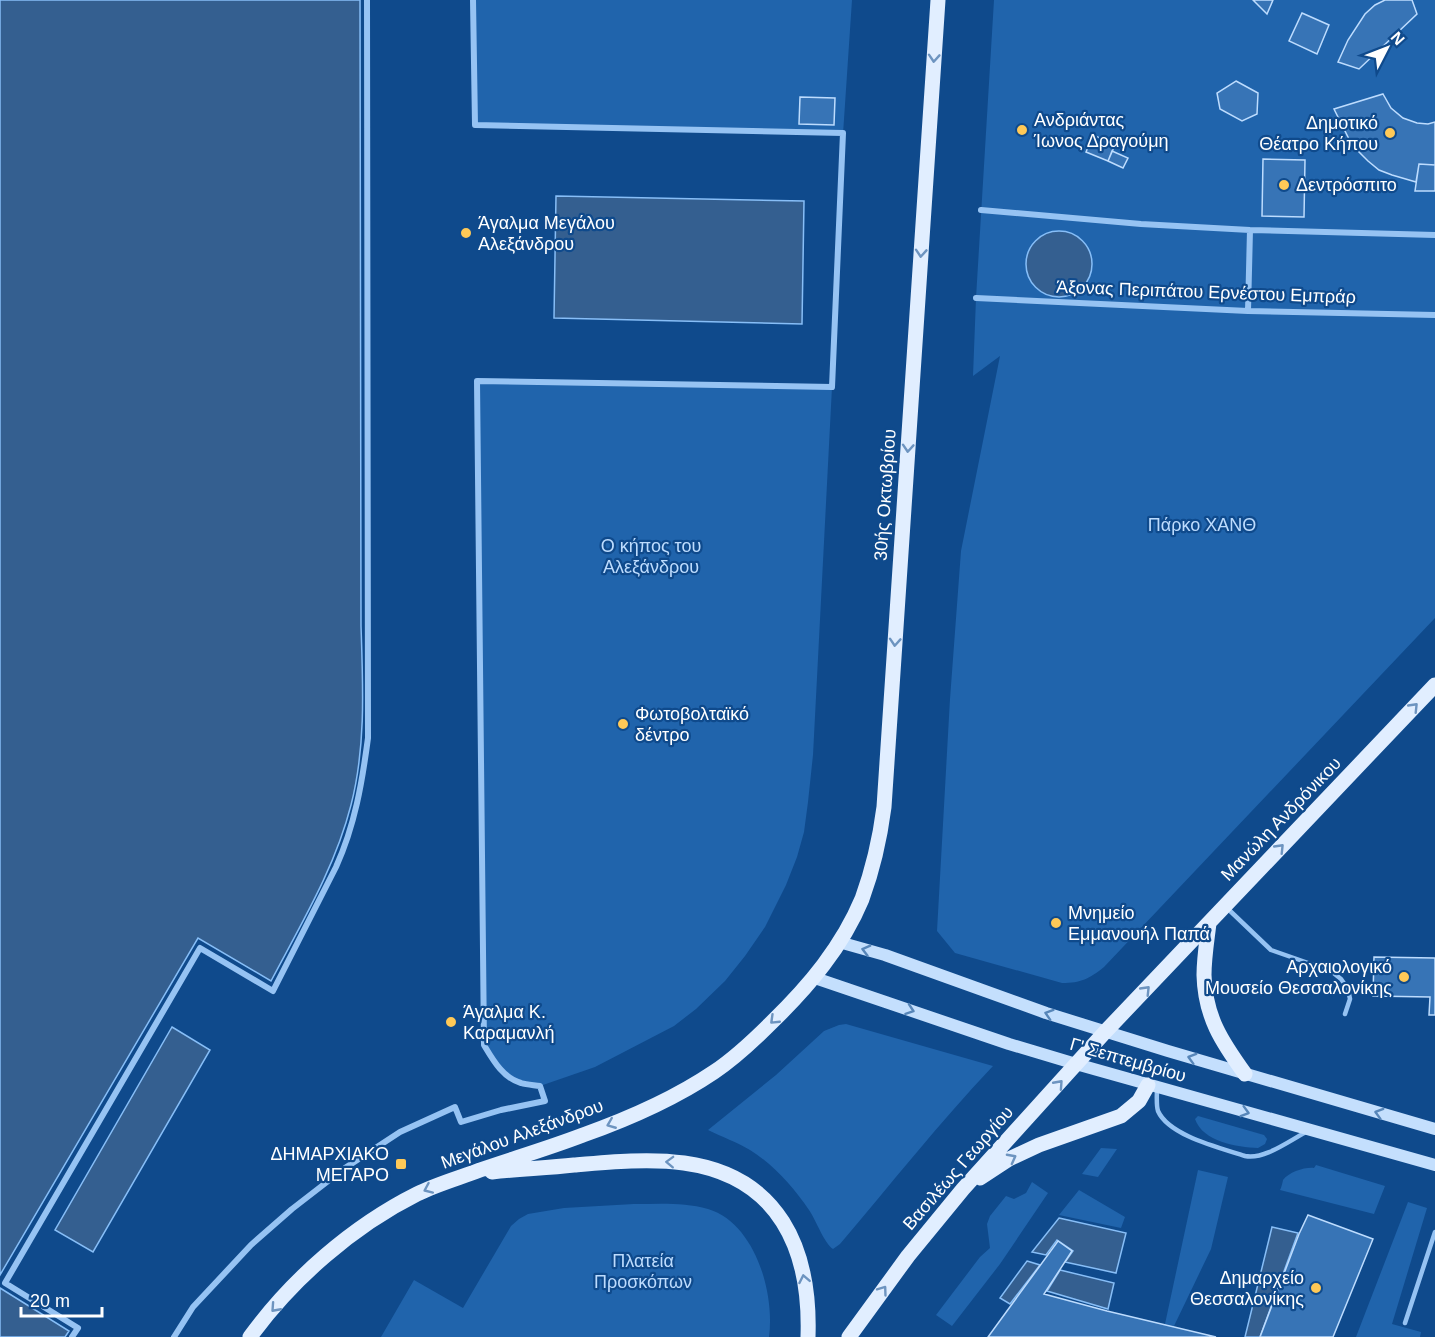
<svg xmlns="http://www.w3.org/2000/svg" width="1435" height="1337" font-family="Helvetica,sans-serif">
<rect width="100%" height="100%" fill="#0f4a8c"/>
<!-- green -->
<path fill="#2064ac" d="M473,0H852L843,134L475,125Z
M994,0H1435V618L1104,967C1089,979 1081,983 1062,983L955,953L937,931L950,699L961,551L1000,356L973,376L976,298Z
M477,381L832,387L813,755L808,802L804,832L797,857L786,885L765,927L745,956L725,981L696,1009L674,1026L595,1067L540,1086L507,1076L484,1045Z
M846,1024L993,1066C939,1123 891,1184 840,1244L833,1249C824,1243 816,1220 809,1210C794,1188 773,1164 750,1150C737,1142 722,1137 708,1130L776,1075L824,1031L839,1025Z
M1198,1116L1264,1135L1267,1139L1265,1144L1258,1148C1237,1147 1203,1142 1195,1119Z
M1101,1148L1117,1149L1098,1177L1082,1174Z
M1316,1165L1385,1186L1374,1214L1280,1190C1281,1189 1283,1181 1283,1180C1289,1172 1305,1167 1314,1168Z
M1198,1170L1228,1177L1211,1249L1174,1326L1165,1324Z
M1032,1182L1048,1193L1000,1264L952,1326L936,1315L980,1257L990,1248L987,1224L990,1216L1006,1196L1014,1199L1026,1193Z
M1079,1190L1125,1217L1121,1228L1059,1215Z
M1408,1202L1427,1208L1392,1324L1421,1332L1420,1337H1356Z
M634,1204C659,1204 684,1202 708,1209C755,1223 775,1293 769,1337H381L414,1280L463,1308L511,1226L519,1219L528,1214L564,1208Z"/>
<!-- water -->
<path fill="#345f90" stroke="#87bef7" stroke-width="1.5" d="M0,0H360L361,626C363,686 366,747 351,805C335,868 301,924 271,981L198,938L0,1275Z
M556,196L804,201L802,324L554,318Z
M1026 264a33 33 0 1 1 66 0a33 33 0 1 1-66 0Z
M172,1027L210,1050L93,1252L55,1230Z
M1059,1218L1126,1233L1116,1273L1065,1262L1073,1251L1057,1240L1046,1255L1032,1252Z
M1272,1227L1298,1233L1260,1337H1245Z
M1027,1261L1040,1265L1010,1304L1000,1298Z
M1060,1270L1114,1283L1108,1309L1047,1291Z
M0,1288L69,1331L65,1337H0Z"/>
<!-- building -->
<path fill="#3774b6" stroke="#bddcfe" stroke-width="1.5" d="M1253,0H1273L1267,14Z
M1385,0H1412L1417,14L1359,69L1338,62L1348,40L1365,14L1375,5Z
M1302,13L1329,25L1317,54L1289,41Z
M1236,81L1258,93L1257,114L1242,121L1220,109L1217,93Z
M1383,94L1391,108L1403,118L1417,123L1428,124L1435,122V165L1419,164L1416,182L1392,175L1379,170L1368,161L1357,150L1349,139L1334,109Z
M800,97L835,98L834,125L799,124Z
M1093,135L1115,145L1108,161L1086,152Z
M1112,151L1128,158L1123,168L1108,161Z
M1263,159L1305,160L1304,217L1262,216Z
M1419,164L1435,165V191H1415Z
M1374,957L1435,958V1015H1429L1430,997L1373,996Z
M1308,1215L1373,1239L1333,1337H1260L1299,1234Z
M1058,1241L1072,1251L1044,1294L1107,1311L1216,1337H988Z"/>
<g fill="none" stroke-linecap="round" stroke-linejoin="round">
<!-- lane -->
<path stroke="#96c3f3" stroke-width="4.5" d="M1227,908L1271,950L1331,971L1341,979L1348,989L1350,999L1345,1014
M1157,1088C1157,1094 1156,1105 1158,1111C1169,1136 1221,1148 1245,1156C1265,1160 1290,1140 1308,1131
M1405,1323L1435,1232"/>
<!-- street -->
<path stroke="#96c3f3" stroke-width="6" d="M981,210L1141,224L1250,230L1435,235
M976,298L1248,311L1435,315
M1248,311L1250,230
M72,1337L78,1328L5,1283L200,948L273,991L336,867C355,825 362,783 368,738L367,0
M174,1337L193,1307L251,1245L292,1209L345,1168L400,1132L455,1107L461,1122L501,1110L545,1101L540,1086C534,1085 527,1085 521,1083C503,1078 493,1060 484,1045L477,381L832,387L843,133L475,125L473,0"/>
<!-- secondary -->
<path stroke="#c4dffd" stroke-width="12" d="M839,942L885,955L1046,1013L1168,1051L1435,1129
M815,978L1009,1044L1076,1064L1435,1165"/>
<!-- primary -->
<path stroke="#e1eeff" stroke-width="15" d="M1209,923C1207,940 1204,958 1204,975C1205,1017 1222,1042 1245,1074
M492,1172C519,1169 547,1168 574,1165C608,1162 650,1158 684,1163C779,1176 811,1249 808,1337
M980,1178L1009,1159L1039,1145L1121,1116L1139,1101L1148,1085
M250,1337C292,1279 353,1226 417,1194C437,1184 459,1178 480,1170C515,1158 549,1148 583,1135C628,1119 674,1099 714,1072C735,1058 754,1040 772,1022C809,986 842,947 862,899C873,869 880,838 884,807L938,0
M849,1337L908,1256L963,1189L1105,1032L1435,685"/>
</g>
<!-- one-way arrows -->
<defs><path id="oneway-chevron" d="M-2-3.5L2.5 0L-2 3.5" fill="none" stroke-width="1.6" stroke-linecap="round" stroke-linejoin="round" transform="scale(1.5)"/></defs>
<g stroke="#6d94c0">
<use href="#oneway-chevron" transform="translate(934 58) rotate(94)"/>
<use href="#oneway-chevron" transform="translate(921 253) rotate(94)"/>
<use href="#oneway-chevron" transform="translate(908 448) rotate(94)"/>
<use href="#oneway-chevron" transform="translate(895 642) rotate(94)"/>
<use href="#oneway-chevron" transform="translate(1414 707) rotate(-46)"/>
<use href="#oneway-chevron" transform="translate(1280 848) rotate(-46)"/>
<use href="#oneway-chevron" transform="translate(1146 990) rotate(-46)"/>
<use href="#oneway-chevron" transform="translate(774 1020) rotate(136)"/>
<use href="#oneway-chevron" transform="translate(1059 1084) rotate(-48)"/>
<use href="#oneway-chevron" transform="translate(611 1124) rotate(158)"/>
<use href="#oneway-chevron" transform="translate(1012 1158) rotate(-28)"/>
<use href="#oneway-chevron" transform="translate(670 1162) rotate(-178)"/>
<use href="#oneway-chevron" transform="translate(428 1189) rotate(156)"/>
<use href="#oneway-chevron" transform="translate(804 1279) rotate(-101)"/>
<use href="#oneway-chevron" transform="translate(883 1290) rotate(-54)"/>
<use href="#oneway-chevron" transform="translate(275 1308) rotate(132)"/>
</g>
<g stroke="#5786b9">
<use href="#oneway-chevron" transform="translate(866 950) rotate(-165)"/>
<use href="#oneway-chevron" transform="translate(910 1010) rotate(19)"/>
<use href="#oneway-chevron" transform="translate(1049 1014) rotate(-162)"/>
<use href="#oneway-chevron" transform="translate(1192 1058) rotate(-164)"/>
<use href="#oneway-chevron" transform="translate(1245 1112) rotate(16)"/>
<use href="#oneway-chevron" transform="translate(1379 1113) rotate(-164)"/>
</g>
<!-- markers -->
<g fill="#ffc957" stroke="#0f4a8c" stroke-width="2">
<circle cx="1022" cy="130" r="6"/>
<circle cx="1390" cy="133" r="6"/>
<circle cx="1284" cy="185" r="6"/>
<circle cx="466" cy="233" r="6"/>
<circle cx="623" cy="724" r="6"/>
<circle cx="1056" cy="923" r="6"/>
<circle cx="1404" cy="977" r="6"/>
<circle cx="451" cy="1022" r="6"/>
<rect x="395" y="1158" width="12" height="12" rx="3"/>
<circle cx="1316" cy="1288" r="6"/>
</g>
<g text-anchor="middle" dominant-baseline="central" stroke-width="4.5" stroke-linejoin="round" paint-order="stroke">
<!-- poi labels -->
<g font-size="18" fill="#fff" stroke="#0f4a8c" text-anchor="start">
<text x="1034" y="120">Ανδριάντας<tspan x="1034" dy="21">Ίωνος Δραγούμη</tspan></text>
<text x="1378" y="123" text-anchor="end">Δημοτικό<tspan x="1378" dy="21">Θέατρο Κήπου</tspan></text>
<text x="1296" y="185">Δεντρόσπιτο</text>
<text x="478" y="223">Άγαλμα Μεγάλου<tspan x="478" dy="21">Αλεξάνδρου</tspan></text>
<text x="635" y="714">Φωτοβολταϊκό<tspan x="635" dy="21">δέντρο</tspan></text>
<text x="1068" y="913">Μνημείο<tspan x="1068" dy="21">Εμμανουήλ Παπά</tspan></text>
<text x="1392" y="967" text-anchor="end">Αρχαιολογικό<tspan x="1392" dy="21">Μουσείο Θεσσαλονίκης</tspan></text>
<text x="463" y="1012">Άγαλμα Κ.<tspan x="463" dy="21">Καραμανλή</tspan></text>
<text x="389" y="1154" text-anchor="end">ΔΗΜΑΡΧΙΑΚΟ<tspan x="389" dy="21">ΜΕΓΑΡΟ</tspan></text>
<text x="1304" y="1278" text-anchor="end">Δημαρχείο<tspan x="1304" dy="21">Θεσσαλονίκης</tspan></text>
</g>
<!-- street labels -->
<g font-size="18" fill="#fff" stroke="#0f4a8c">
<text transform="translate(1206 292) rotate(2)">Άξονας Περιπάτου Ερνέστου Εμπράρ</text>
<text transform="translate(885 495) rotate(-86)">30ής Οκτωβρίου</text>
<text transform="translate(1281 819) rotate(-46)">Μανώλη Ανδρόνικου</text>
<text transform="translate(1128 1060) rotate(16)">Γ' Σεπτεμβρίου</text>
<text transform="translate(522 1134) rotate(-20)">Μεγάλου Αλεξάνδρου</text>
<text transform="translate(958 1168) rotate(-49)">Βασιλέως Γεωργίου</text>
</g>
<!-- park labels -->
<g font-size="18" fill="#bddcfe" stroke="#0f4a8c">
<text x="1202" y="525">Πάρκο ΧΑΝΘ</text>
<text x="651" y="546">Ο κήπος του<tspan x="651" dy="21">Αλεξάνδρου</tspan></text>
<text x="643" y="1261">Πλατεία<tspan x="643" dy="21">Προσκόπων</tspan></text>
</g>
</g>
<!-- north arrow -->
<g transform="translate(1387 48) rotate(48)" stroke="#0f4a8c" stroke-width="4.5" paint-order="stroke">
<path d="M0-4.5L10 22L0 15L-10 22Z" fill="#ffffff"/>
<text y="-9" font-size="16" font-weight="bold" text-anchor="middle" fill="#ffffff">N</text>
</g>
<!-- scale -->
<path d="M21 1307v9h81v-9" fill="none" stroke="#ffffff" stroke-width="3"/>
<text x="30" y="1307" font-size="18" fill="#ffffff" stroke="#0f4a8c" stroke-width="4.5" paint-order="stroke">20 m</text>
</svg>
